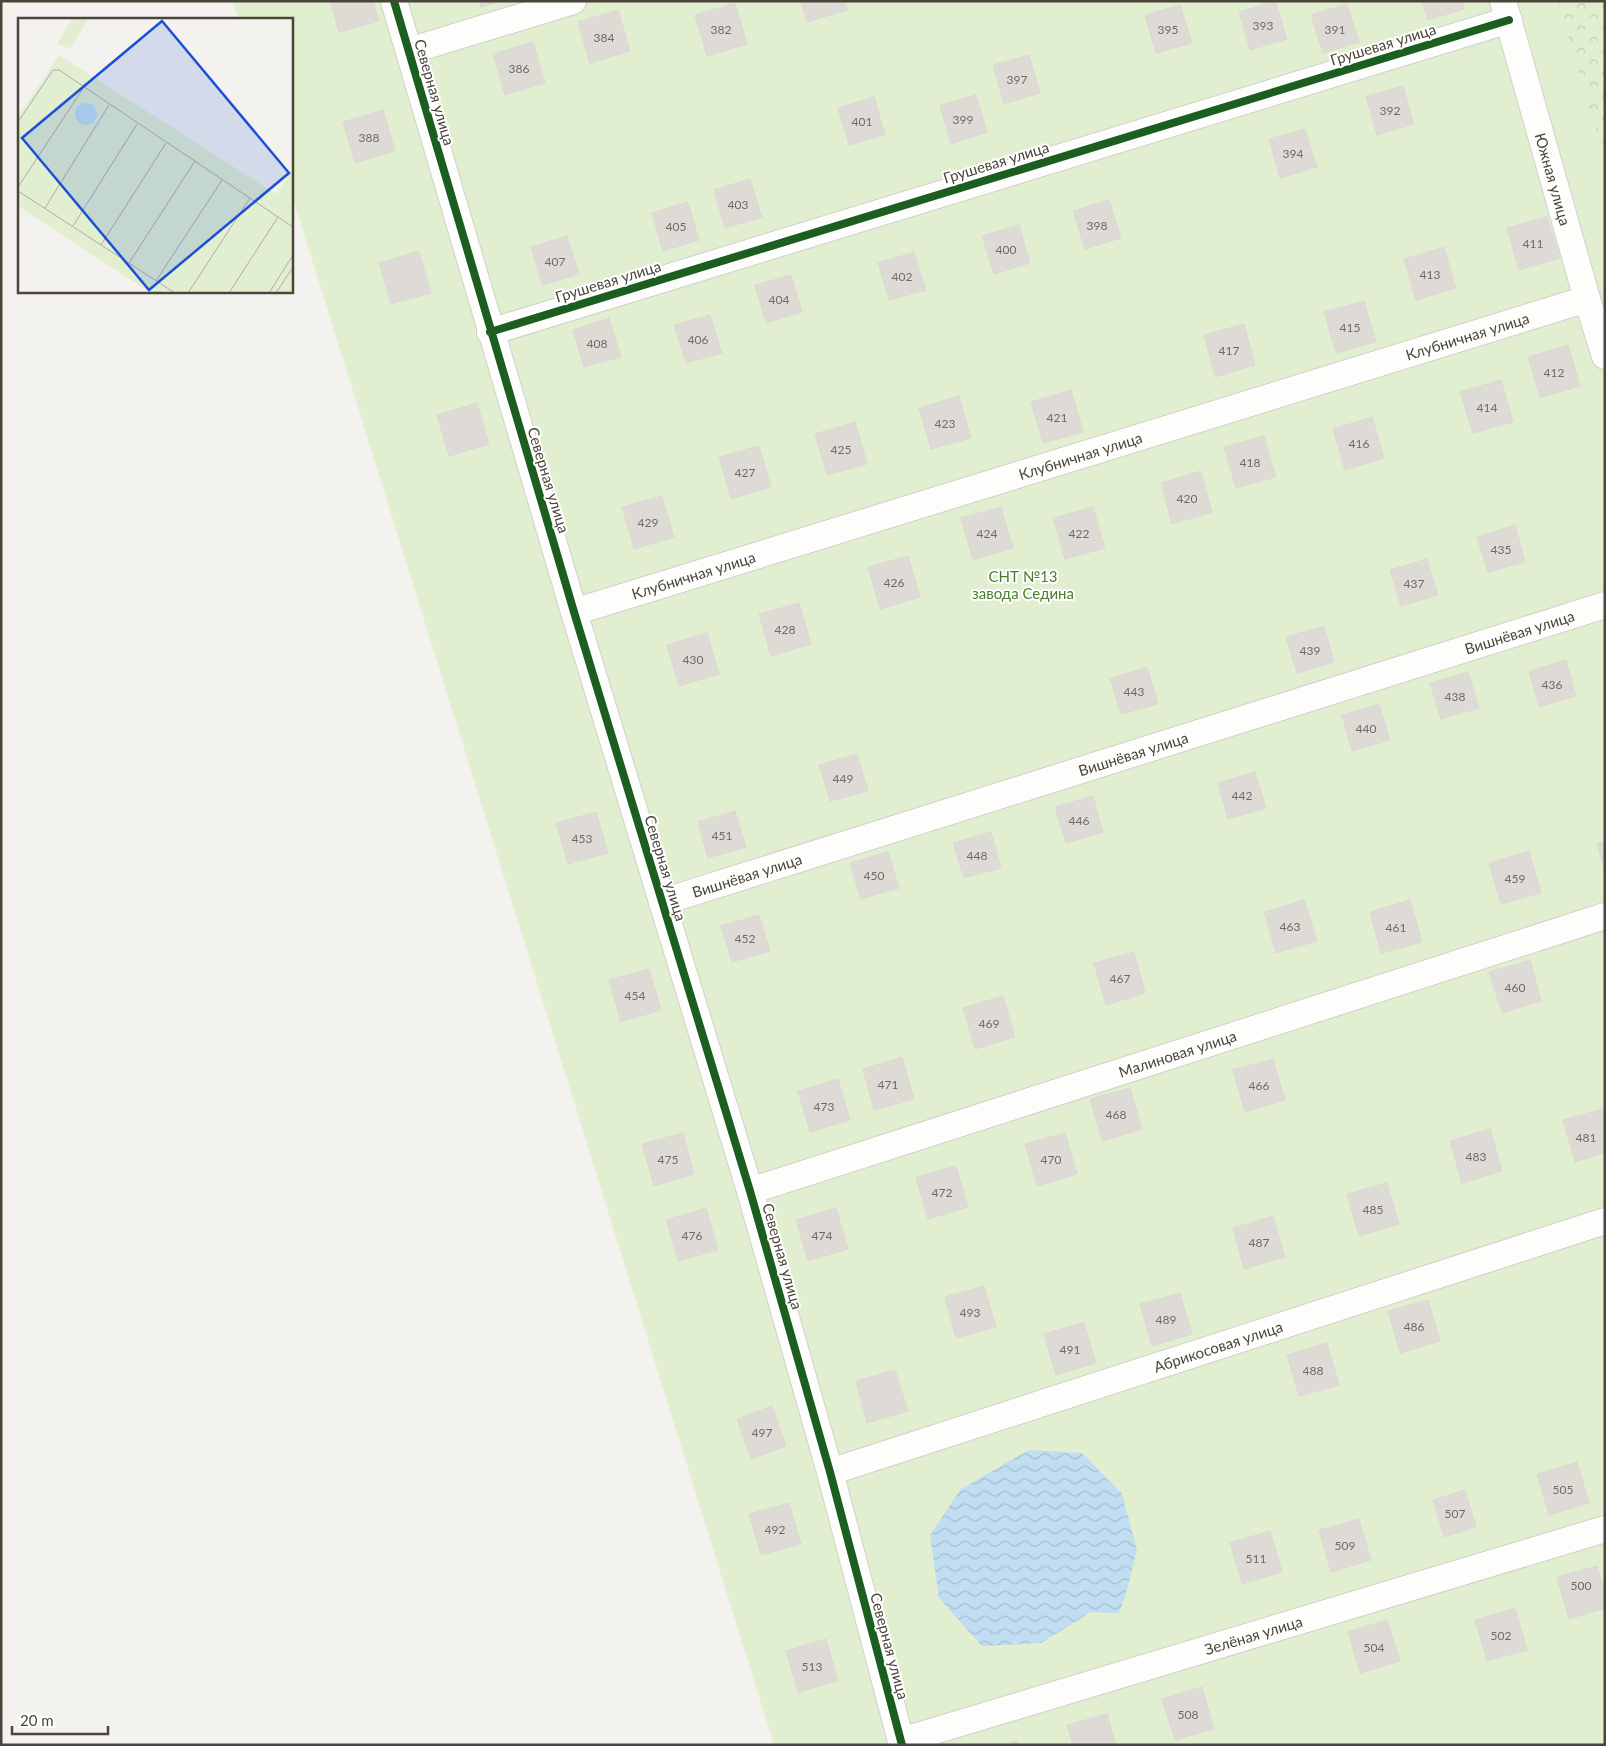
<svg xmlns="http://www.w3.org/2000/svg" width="1606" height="1746" font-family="Lato,sans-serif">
<defs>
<pattern id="forest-crowns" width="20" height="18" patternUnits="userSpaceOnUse" patternTransform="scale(1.25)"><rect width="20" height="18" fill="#e1eecf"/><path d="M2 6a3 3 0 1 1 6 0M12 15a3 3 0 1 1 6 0" fill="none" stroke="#c3cdb2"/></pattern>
<pattern id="water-waves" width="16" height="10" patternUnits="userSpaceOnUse" patternTransform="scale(1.25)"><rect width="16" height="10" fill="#c0ddf1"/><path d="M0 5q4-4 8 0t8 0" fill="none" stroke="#a6bfcf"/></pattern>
</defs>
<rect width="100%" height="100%" fill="#f4f2ee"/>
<!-- forest -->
<path fill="url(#forest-crowns)" d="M1532,1H1605V239Z"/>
<!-- garden -->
<path fill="#e1eecf" d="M232,1H1558L1605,161V1745H774L291,192V19H238Z"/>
<!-- water -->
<path fill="url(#water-waves)" d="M1029,1450L1082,1453L1122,1494L1137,1550L1127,1590L1119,1613L1091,1612L1041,1643L982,1646L939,1598L930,1535L961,1489Z"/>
<!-- building -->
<path fill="#dedbd6" stroke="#dcd9d4" d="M330,1H373L379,21L339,32Z
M479,1H501L481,7Z
M801,1H844L847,10L807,22Z
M1275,1L1287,39L1250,50L1239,12Z
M1422,1H1462L1464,9L1428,20Z
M735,3L747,44L707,56L695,15Z
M1347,4L1359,42L1323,53L1311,15Z
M1180,5L1192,43L1156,53L1145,15Z
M618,10L630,51L590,63L578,22Z
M533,42L545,83L505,95L493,54Z
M1029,55L1040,93L1004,104L993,65Z
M1403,86L1414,124L1377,135L1366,96Z
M976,95L987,132L951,144L940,105Z
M874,97L885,135L849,145L838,108Z
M383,110L395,151L355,163L343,122Z
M1305,129L1317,167L1280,178L1269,139Z
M750,179L762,217L725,228L714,190Z
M1109,200L1121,238L1085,249L1073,211Z
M688,202L699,240L663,251L652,213Z
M1547,217L1560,258L1519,270L1507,228Z
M1019,225L1030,263L994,274L982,236Z
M567,236L579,274L542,285L531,247Z
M1444,247L1456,288L1416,300L1404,259Z
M419,251L431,293L391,304L379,263Z
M914,252L926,290L889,300L878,263Z
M791,275L802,312L766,323L755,285Z
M1364,301L1376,342L1336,353L1324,312Z
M710,315L722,353L686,363L674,325Z
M609,318L621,357L584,367L573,330Z
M1244,324L1255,365L1215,377L1204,335Z
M1568,345L1580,386L1540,398L1528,357Z
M1501,380L1513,422L1473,433L1460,392Z
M1071,390L1083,432L1043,443L1031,402Z
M959,396L971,438L931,449L919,408Z
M477,403L489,444L449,456L437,415Z
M1372,417L1384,458L1345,470L1333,429Z
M855,422L867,464L827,475L815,434Z
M1264,436L1276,477L1236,488L1224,447Z
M759,446L771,487L731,499L719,457Z
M1201,471L1212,512L1172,524L1161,483Z
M662,496L674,537L634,549L622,507Z
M1001,507L1013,548L973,560L961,518Z
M1093,507L1105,548L1065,559L1053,518Z
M1515,525L1525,562L1488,572L1477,537Z
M908,556L920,597L880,609L868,567Z
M1427,559L1438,595L1401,606L1390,570Z
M799,603L811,644L771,656L759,614Z
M1324,626L1334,662L1297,673L1286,637Z
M707,633L719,674L679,686L667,645Z
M1566,660L1576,696L1539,707L1529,671Z
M1147,667L1158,704L1121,714L1110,679Z
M1468,672L1479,708L1441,719L1430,683Z
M1379,704L1390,740L1352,751L1342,715Z
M857,754L868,791L830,801L819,765Z
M1255,772L1266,808L1228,819L1218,783Z
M1093,796L1103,832L1066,843L1055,807Z
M735,811L746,847L708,858L698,822Z
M596,812L608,853L568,864L556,823Z
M991,832L1001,868L964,878L953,843Z
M1605,842V871L1597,844Z
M1529,851L1541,893L1501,904L1489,863Z
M888,852L899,888L861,899L850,863Z
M1304,900L1317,941L1276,953L1264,912Z
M1410,900L1422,942L1381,953L1370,912Z
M759,915L770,951L732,962L721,926Z
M1134,952L1145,993L1106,1005L1094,963Z
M1530,960L1541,1001L1502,1013L1489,972Z
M649,969L661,1010L621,1022L609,980Z
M1003,996L1015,1037L975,1049L963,1008Z
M902,1057L914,1099L874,1110L863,1069Z
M1273,1059L1285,1100L1245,1112L1233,1070Z
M838,1079L850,1120L810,1132L798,1091Z
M1130,1088L1142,1129L1102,1141L1090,1099Z
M1603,1109L1605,1116V1153L1575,1162L1563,1120Z
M1490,1129L1502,1171L1462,1183L1450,1141Z
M683,1133L694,1174L654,1186L642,1144Z
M1065,1133L1077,1174L1037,1186L1025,1144Z
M956,1166L968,1207L928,1219L916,1177Z
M1387,1183L1399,1224L1359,1236L1347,1194Z
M706,1208L718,1250L678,1261L666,1220Z
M836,1208L848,1249L808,1261L796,1220Z
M1273,1216L1285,1257L1244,1269L1233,1228Z
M984,1286L996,1327L956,1338L945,1297Z
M1180,1293L1192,1334L1152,1346L1140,1304Z
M1428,1300L1440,1341L1400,1353L1388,1311Z
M1084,1322L1096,1363L1056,1375L1044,1334Z
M1327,1343L1339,1385L1299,1396L1287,1355Z
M895,1370L908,1411L867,1423L856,1381Z
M772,1406L786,1446L751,1459L737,1419Z
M1577,1462L1589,1503L1549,1515L1537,1474Z
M1465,1490L1476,1527L1444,1537L1433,1500Z
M789,1503L801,1544L761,1555L749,1514Z
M1359,1519L1371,1560L1331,1572L1319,1530Z
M1270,1531L1282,1572L1242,1584L1230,1543Z
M1597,1566L1605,1593V1608L1569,1619L1557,1577Z
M1515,1608L1527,1650L1487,1661L1475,1620Z
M1387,1620L1400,1661L1360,1673L1348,1632Z
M826,1639L838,1681L798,1692L786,1651Z
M1202,1687L1214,1729L1175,1740L1162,1699Z
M1107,1714L1116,1745H1073L1067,1725Z
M1017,1741L1018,1745H1003Z"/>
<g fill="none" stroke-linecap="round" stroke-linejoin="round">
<!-- street casing -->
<g stroke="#d2d0cb" stroke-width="28">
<g id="street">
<path d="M394,1L574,612L750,1191L830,1472L902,1745"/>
<path id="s1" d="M1503,1L1587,299L1605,356"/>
<path d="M409,51L573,1"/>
<path d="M490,332L1509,20"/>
<path id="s2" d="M574,612L1587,299"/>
<path id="s3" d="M662,902L1605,605"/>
<path id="s4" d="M750,1191L1605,916"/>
<path id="s5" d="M830,1472L1605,1221"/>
<path id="s6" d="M901,1741L1605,1529"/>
</g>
</g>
<!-- street -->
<use href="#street" stroke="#fdfdfc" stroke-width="26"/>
<!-- cycleway casing -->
<g stroke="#fff" stroke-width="11">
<path id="cycleway" d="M394,1L574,612L750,1191L830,1472L902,1745
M490,332L1509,20"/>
</g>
<!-- cycleway -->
<use href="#cycleway" stroke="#1b5e20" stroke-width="8"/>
</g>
<g text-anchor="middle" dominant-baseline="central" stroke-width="4" stroke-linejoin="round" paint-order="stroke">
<!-- number labels -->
<g font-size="12" fill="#706a61">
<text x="1263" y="25">393</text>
<text x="721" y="29">382</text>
<text x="1168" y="29">395</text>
<text x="1335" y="29">391</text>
<text x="604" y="37">384</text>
<text x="519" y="68">386</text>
<text x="1017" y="79">397</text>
<text x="1390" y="110">392</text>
<text x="963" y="119">399</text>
<text x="862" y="121">401</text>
<text x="369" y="137">388</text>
<text x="1293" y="153">394</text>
<text x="738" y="204">403</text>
<text x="1097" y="225">398</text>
<text x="676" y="226">405</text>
<text x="1533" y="243">411</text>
<text x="1006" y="249">400</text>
<text x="555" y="261">407</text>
<text x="1430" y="274">413</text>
<text x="902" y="276">402</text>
<text x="779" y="299">404</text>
<text x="1350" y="327">415</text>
<text x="698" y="339">406</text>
<text x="597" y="343">408</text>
<text x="1229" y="350">417</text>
<text x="1554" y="372">412</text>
<text x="1487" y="407">414</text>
<text x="1057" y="417">421</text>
<text x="945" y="423">423</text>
<text x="1359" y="443">416</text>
<text x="841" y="449">425</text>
<text x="1250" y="462">418</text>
<text x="745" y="472">427</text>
<text x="1187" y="498">420</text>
<text x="648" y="522">429</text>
<text x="987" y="533">424</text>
<text x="1079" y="533">422</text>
<text x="1501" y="549">435</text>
<text x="894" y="582">426</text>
<text x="1414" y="583">437</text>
<text x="785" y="629">428</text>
<text x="1310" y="650">439</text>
<text x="693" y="659">430</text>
<text x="1552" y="684">436</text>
<text x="1134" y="691">443</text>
<text x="1455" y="696">438</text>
<text x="1366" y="728">440</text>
<text x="843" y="778">449</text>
<text x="1242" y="795">442</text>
<text x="1079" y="820">446</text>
<text x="722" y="835">451</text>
<text x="582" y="838">453</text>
<text x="977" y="855">448</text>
<text x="874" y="875">450</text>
<text x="1515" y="878">459</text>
<text x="1290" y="926">463</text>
<text x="1396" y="927">461</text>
<text x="745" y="938">452</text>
<text x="1120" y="978">467</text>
<text x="1515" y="987">460</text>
<text x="635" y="995">454</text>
<text x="989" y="1023">469</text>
<text x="888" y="1084">471</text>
<text x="1259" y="1085">466</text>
<text x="824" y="1106">473</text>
<text x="1116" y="1114">468</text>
<text x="1586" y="1137">481</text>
<text x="1476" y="1156">483</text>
<text x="668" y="1159">475</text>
<text x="1051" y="1159">470</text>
<text x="942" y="1192">472</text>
<text x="1373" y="1209">485</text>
<text x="692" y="1235">476</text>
<text x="822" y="1235">474</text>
<text x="1259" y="1242">487</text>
<text x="970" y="1312">493</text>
<text x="1166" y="1319">489</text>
<text x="1414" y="1326">486</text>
<text x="1070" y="1349">491</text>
<text x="1313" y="1370">488</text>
<text x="762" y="1432">497</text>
<text x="1563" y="1489">505</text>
<text x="1455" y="1513">507</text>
<text x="775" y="1529">492</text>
<text x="1345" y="1545">509</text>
<text x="1256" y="1558">511</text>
<text x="1581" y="1585">500</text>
<text x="1501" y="1635">502</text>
<text x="1374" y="1647">504</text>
<text x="812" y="1666">513</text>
<text x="1188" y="1714">508</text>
</g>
<!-- street labels -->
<g font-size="15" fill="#4b4439" stroke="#fff">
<text transform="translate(1383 44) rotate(-17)">Грушевая улица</text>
<text transform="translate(435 92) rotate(74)">Северная улица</text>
<text transform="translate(996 162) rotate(-17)">Грушевая улица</text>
<text stroke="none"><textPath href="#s1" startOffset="185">Южная улица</textPath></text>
<text transform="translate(608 281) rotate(-17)">Грушевая улица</text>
<text stroke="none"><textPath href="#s2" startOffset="935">Клубничная улица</textPath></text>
<text stroke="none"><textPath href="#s2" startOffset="530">Клубничная улица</textPath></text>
<text transform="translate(549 480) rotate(73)">Северная улица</text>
<text stroke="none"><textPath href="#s2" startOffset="125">Клубничная улица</textPath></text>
<text stroke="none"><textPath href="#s3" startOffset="899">Вишнёвая улица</textPath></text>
<text stroke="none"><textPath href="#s3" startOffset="494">Вишнёвая улица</textPath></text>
<text transform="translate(666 868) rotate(73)">Северная улица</text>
<text stroke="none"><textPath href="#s3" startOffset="89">Вишнёвая улица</textPath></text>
<text stroke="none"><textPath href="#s4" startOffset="449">Малиновая улица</textPath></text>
<text transform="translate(783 1256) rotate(74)">Северная улица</text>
<text stroke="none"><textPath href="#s5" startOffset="408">Абрикосовая улица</textPath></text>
<text stroke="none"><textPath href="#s6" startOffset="368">Зелёная улица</textPath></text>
<text transform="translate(890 1646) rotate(75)">Северная улица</text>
</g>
<!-- park labels -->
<g font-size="15" fill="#4a7f2a" stroke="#fff">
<text x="1023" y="576">СНТ №13<tspan x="1023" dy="17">завода Седина</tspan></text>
</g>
</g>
<!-- overview -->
<g transform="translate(18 18)">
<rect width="275" height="275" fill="#f4f2ee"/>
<path d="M55,0H71L52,31L39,25ZM0,177L150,275H133L0,188Z" fill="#e1eecf"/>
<path d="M41,37L258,176L275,151V275H145L0,178V99Z" fill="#e1eecf"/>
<path d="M57 96a11 11 0 1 1 22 0a11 11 0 1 1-22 0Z" fill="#c0ddf1"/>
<path fill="none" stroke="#b0aca6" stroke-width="1" d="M0,104L35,52H41L275,209M0,169L66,69M0,173L157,275M27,190L91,87M55,208L119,106M83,227L148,125M111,245L177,143M138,263L204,162M170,275L232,180M211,275L260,199M251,275L275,237M258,275L275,249"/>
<path fill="#1d4ed8" fill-opacity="0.15" stroke="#1d4ed8" stroke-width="2.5" d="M144,3L271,155L131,272L4,120Z"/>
<rect width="275" height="275" fill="none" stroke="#4b4439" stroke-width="2.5"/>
</g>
<!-- border -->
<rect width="1606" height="1746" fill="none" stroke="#4b4439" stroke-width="5"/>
<!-- scale -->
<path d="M12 1726v8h96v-8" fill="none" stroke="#4b4439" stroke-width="2.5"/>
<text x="20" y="1726" font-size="15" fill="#4b4439" stroke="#ffffff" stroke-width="4" paint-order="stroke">20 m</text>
</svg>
